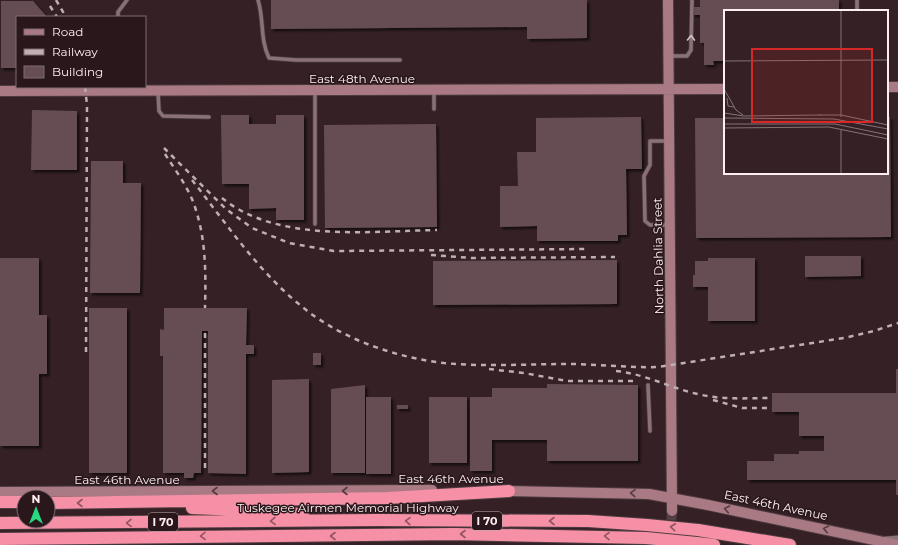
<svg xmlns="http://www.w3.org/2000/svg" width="898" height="545" font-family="Montserrat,sans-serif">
<defs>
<filter id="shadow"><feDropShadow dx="2.5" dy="2.5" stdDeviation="1" flood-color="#0009"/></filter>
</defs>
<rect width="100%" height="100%" fill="#352125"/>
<!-- building -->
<path fill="#664e53" filter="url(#shadow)" d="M271,0H587V38L527,39V27L271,29Z
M700,0H839V11H725V61H713L714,65H704V43H700V15H692V7H700Z
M1,1H33L47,17H17V68H1Z
M32,110L77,111V170H31Z
M221,115H249V124H276V115H304V220H276V208L249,209V184H222Z
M641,117L642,169H626L627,235H618V241H537V226L500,227V186H518L517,152H536V118Z
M887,117H890L891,237L696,238L695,118H725V173H887Z
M436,124L437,227L325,228L324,125Z
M91,161H123V183H141L140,293H90Z
M805,256H861V276L805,277Z
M0,258H39V315H47V374H39V446H0Z
M708,258H755V321H708V287H693V275H695V261H708Z
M617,260V304L433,305V261Z
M89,308H127V473H89Z
M164,308H247L246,345H254V354H246V474L208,473V331H202L201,473H194L193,478H184V473H163V356H160V329L164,330Z
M313,353H321V365H313Z
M896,369H898V495H896V480H747V461H774V454H799V451H824V436H799V412H772V393H896Z
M309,379V472L272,473V380Z
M547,384L638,385V461H547V440H492V471H470V397H492V388H547Z
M365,385V473H331V389Z
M366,397H391V474H366Z
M429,397H467V463H429Z
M397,405H408V409H397Z"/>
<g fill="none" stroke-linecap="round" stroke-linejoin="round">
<!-- secondary-tunnel -->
<path stroke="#534044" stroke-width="10" stroke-dasharray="10 5" stroke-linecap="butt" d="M670,535L672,511"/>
<!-- lane casing -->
<g stroke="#4e3c40" stroke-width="5">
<path id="lane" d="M258,0C264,19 260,40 269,58L296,60H400
M857,0V11
M118,17V12L127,0
M669,56H687L691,50L692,0
M158,92L159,111L163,116L209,117
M315,92V224
M434,92V109
M668,141H650V165L644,176L645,221L650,225H669
M648,385L650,431"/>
</g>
<!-- street casing -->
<g stroke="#4e3c40" stroke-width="8">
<path id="street" d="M886,540L898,539"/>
</g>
<!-- secondary casing -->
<g stroke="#4e3c40" stroke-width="12">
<path id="secondary" d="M668,0L672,511
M887,87H898
M0,91L725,89
M502,491L649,494L708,505L898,545
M0,492L432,490"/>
</g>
<!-- highway casing -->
<g stroke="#4e3c40" stroke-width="14">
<path id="highway" d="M0,502H24
M48,503L388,498L509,491
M192,508L286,512L303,515
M0,523L378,520L588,521L647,525
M698,530L790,545
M0,539L454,534L646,538
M697,543L714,545"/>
</g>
<!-- lane -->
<use href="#lane" stroke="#897175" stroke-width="3.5"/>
<!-- street -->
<use href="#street" stroke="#897175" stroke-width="7"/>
<!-- secondary -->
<use href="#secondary" stroke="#aa7a84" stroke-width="10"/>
<!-- highway -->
<use href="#highway" stroke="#f690a7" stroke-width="12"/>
<!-- rail -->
<path stroke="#bfafb2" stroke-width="2.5" stroke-dasharray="5 5" stroke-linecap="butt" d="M56,0L66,17
M50,6L57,17
M85,87L87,105L86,356
M164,148L226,209L252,228L289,243L334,251L587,249
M165,154C174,168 185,183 192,199C206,234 206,270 205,308
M192,180C226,223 257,270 300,305C339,338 393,357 444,363C484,367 527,364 568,364C598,364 628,368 658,367L844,338L874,331L898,323
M222,198C277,243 370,231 437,230
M431,255L472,258L615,257
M489,369L524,373L567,381H635
M616,371C646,374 672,389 702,395C725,400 749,398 772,398
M713,400L742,408H772
M205,468V331"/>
<!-- highway-bridge casing -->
<g stroke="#4e3c40" stroke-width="14" stroke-linecap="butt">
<path id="highway-bridge" d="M647,525L698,530
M646,538L697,543"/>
</g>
<!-- highway-bridge -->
<use href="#highway-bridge" stroke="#f690a7" stroke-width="12"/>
</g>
<!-- one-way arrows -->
<defs><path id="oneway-chevron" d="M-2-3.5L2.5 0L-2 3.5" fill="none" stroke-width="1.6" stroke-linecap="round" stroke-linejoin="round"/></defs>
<use stroke="#d4c3c6" href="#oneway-chevron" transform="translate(691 38) rotate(-89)"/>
<g stroke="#573a40">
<use href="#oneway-chevron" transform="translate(215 491) rotate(180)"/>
<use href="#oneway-chevron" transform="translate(345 491) rotate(180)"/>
<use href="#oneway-chevron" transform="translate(633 493) rotate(-177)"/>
<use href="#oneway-chevron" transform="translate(727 509) rotate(-168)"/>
<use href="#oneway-chevron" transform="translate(826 529) rotate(-168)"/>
</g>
<g stroke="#905461">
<use href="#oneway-chevron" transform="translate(80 503) rotate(-180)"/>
<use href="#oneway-chevron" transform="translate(273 521) rotate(179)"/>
<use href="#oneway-chevron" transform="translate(408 521) rotate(-178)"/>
<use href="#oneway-chevron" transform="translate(552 521) rotate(-180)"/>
<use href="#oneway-chevron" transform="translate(129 523) rotate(179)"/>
<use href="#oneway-chevron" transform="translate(673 527) rotate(-174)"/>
<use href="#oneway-chevron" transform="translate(463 534) rotate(180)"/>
<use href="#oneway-chevron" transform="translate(203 536) rotate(179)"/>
<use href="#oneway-chevron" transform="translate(333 536) rotate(180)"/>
<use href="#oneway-chevron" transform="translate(607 536) rotate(-179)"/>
</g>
<g text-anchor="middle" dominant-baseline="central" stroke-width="3" stroke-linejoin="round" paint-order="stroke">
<!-- shield labels -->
<g fill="#2a171b" stroke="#beaeb1" stroke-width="1">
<rect x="472" y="512" width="30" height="18" rx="3"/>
<rect x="148" y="513" width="30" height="18" rx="3"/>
</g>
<g font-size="11" font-weight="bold" fill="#fdeff1">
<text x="487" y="521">I 70</text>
<text x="163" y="522">I 70</text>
</g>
<!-- street labels -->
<g font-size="12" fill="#fdeff1" stroke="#2a171b">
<text x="362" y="78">East 48th Avenue</text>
<text transform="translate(658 256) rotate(-91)">North Dahlia Street</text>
<text x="451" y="478">East 46th Avenue</text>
<text x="127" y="479">East 46th Avenue</text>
<text transform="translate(776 505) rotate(12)">East 46th Avenue</text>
<text x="348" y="507">Tuskegee Airmen Memorial Highway</text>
</g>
</g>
<!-- overview -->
<g transform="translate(724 10)">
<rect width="164" height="164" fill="#352125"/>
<path fill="none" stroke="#857377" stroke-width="1" d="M117,0V107M0,51L164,50M0,79L12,100L19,105M3,88L4,96L10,97M0,103L20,106L96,105M95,105H117L164,115M0,108L110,109L164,119M0,114H111L164,125M0,118L105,117L164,129M117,164V120"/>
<path fill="#d62828" fill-opacity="0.15" stroke="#d62828" stroke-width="2" d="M28,39H148V112H28Z"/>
<rect width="164" height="164" fill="none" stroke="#fdeff1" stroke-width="2"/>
</g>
<!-- legend -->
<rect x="16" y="16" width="130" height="72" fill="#2a171b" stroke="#7e6d71"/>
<rect x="24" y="29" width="20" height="6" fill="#aa7a84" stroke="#7e6d71"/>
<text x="52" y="36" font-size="12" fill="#fdeff1">Road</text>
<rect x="24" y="49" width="20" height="6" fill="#bfafb2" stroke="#7e6d71"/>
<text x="52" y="56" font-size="12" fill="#fdeff1">Railway</text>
<rect x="24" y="66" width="20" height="12" fill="#664e53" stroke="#7e6d71"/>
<text x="52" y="76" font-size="12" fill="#fdeff1">Building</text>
<!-- north arrow -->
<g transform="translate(36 509)"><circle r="19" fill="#2a171b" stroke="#7e6d71"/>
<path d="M0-3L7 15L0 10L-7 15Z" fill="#27d885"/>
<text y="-6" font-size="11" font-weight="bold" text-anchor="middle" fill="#fdeff1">N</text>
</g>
</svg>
